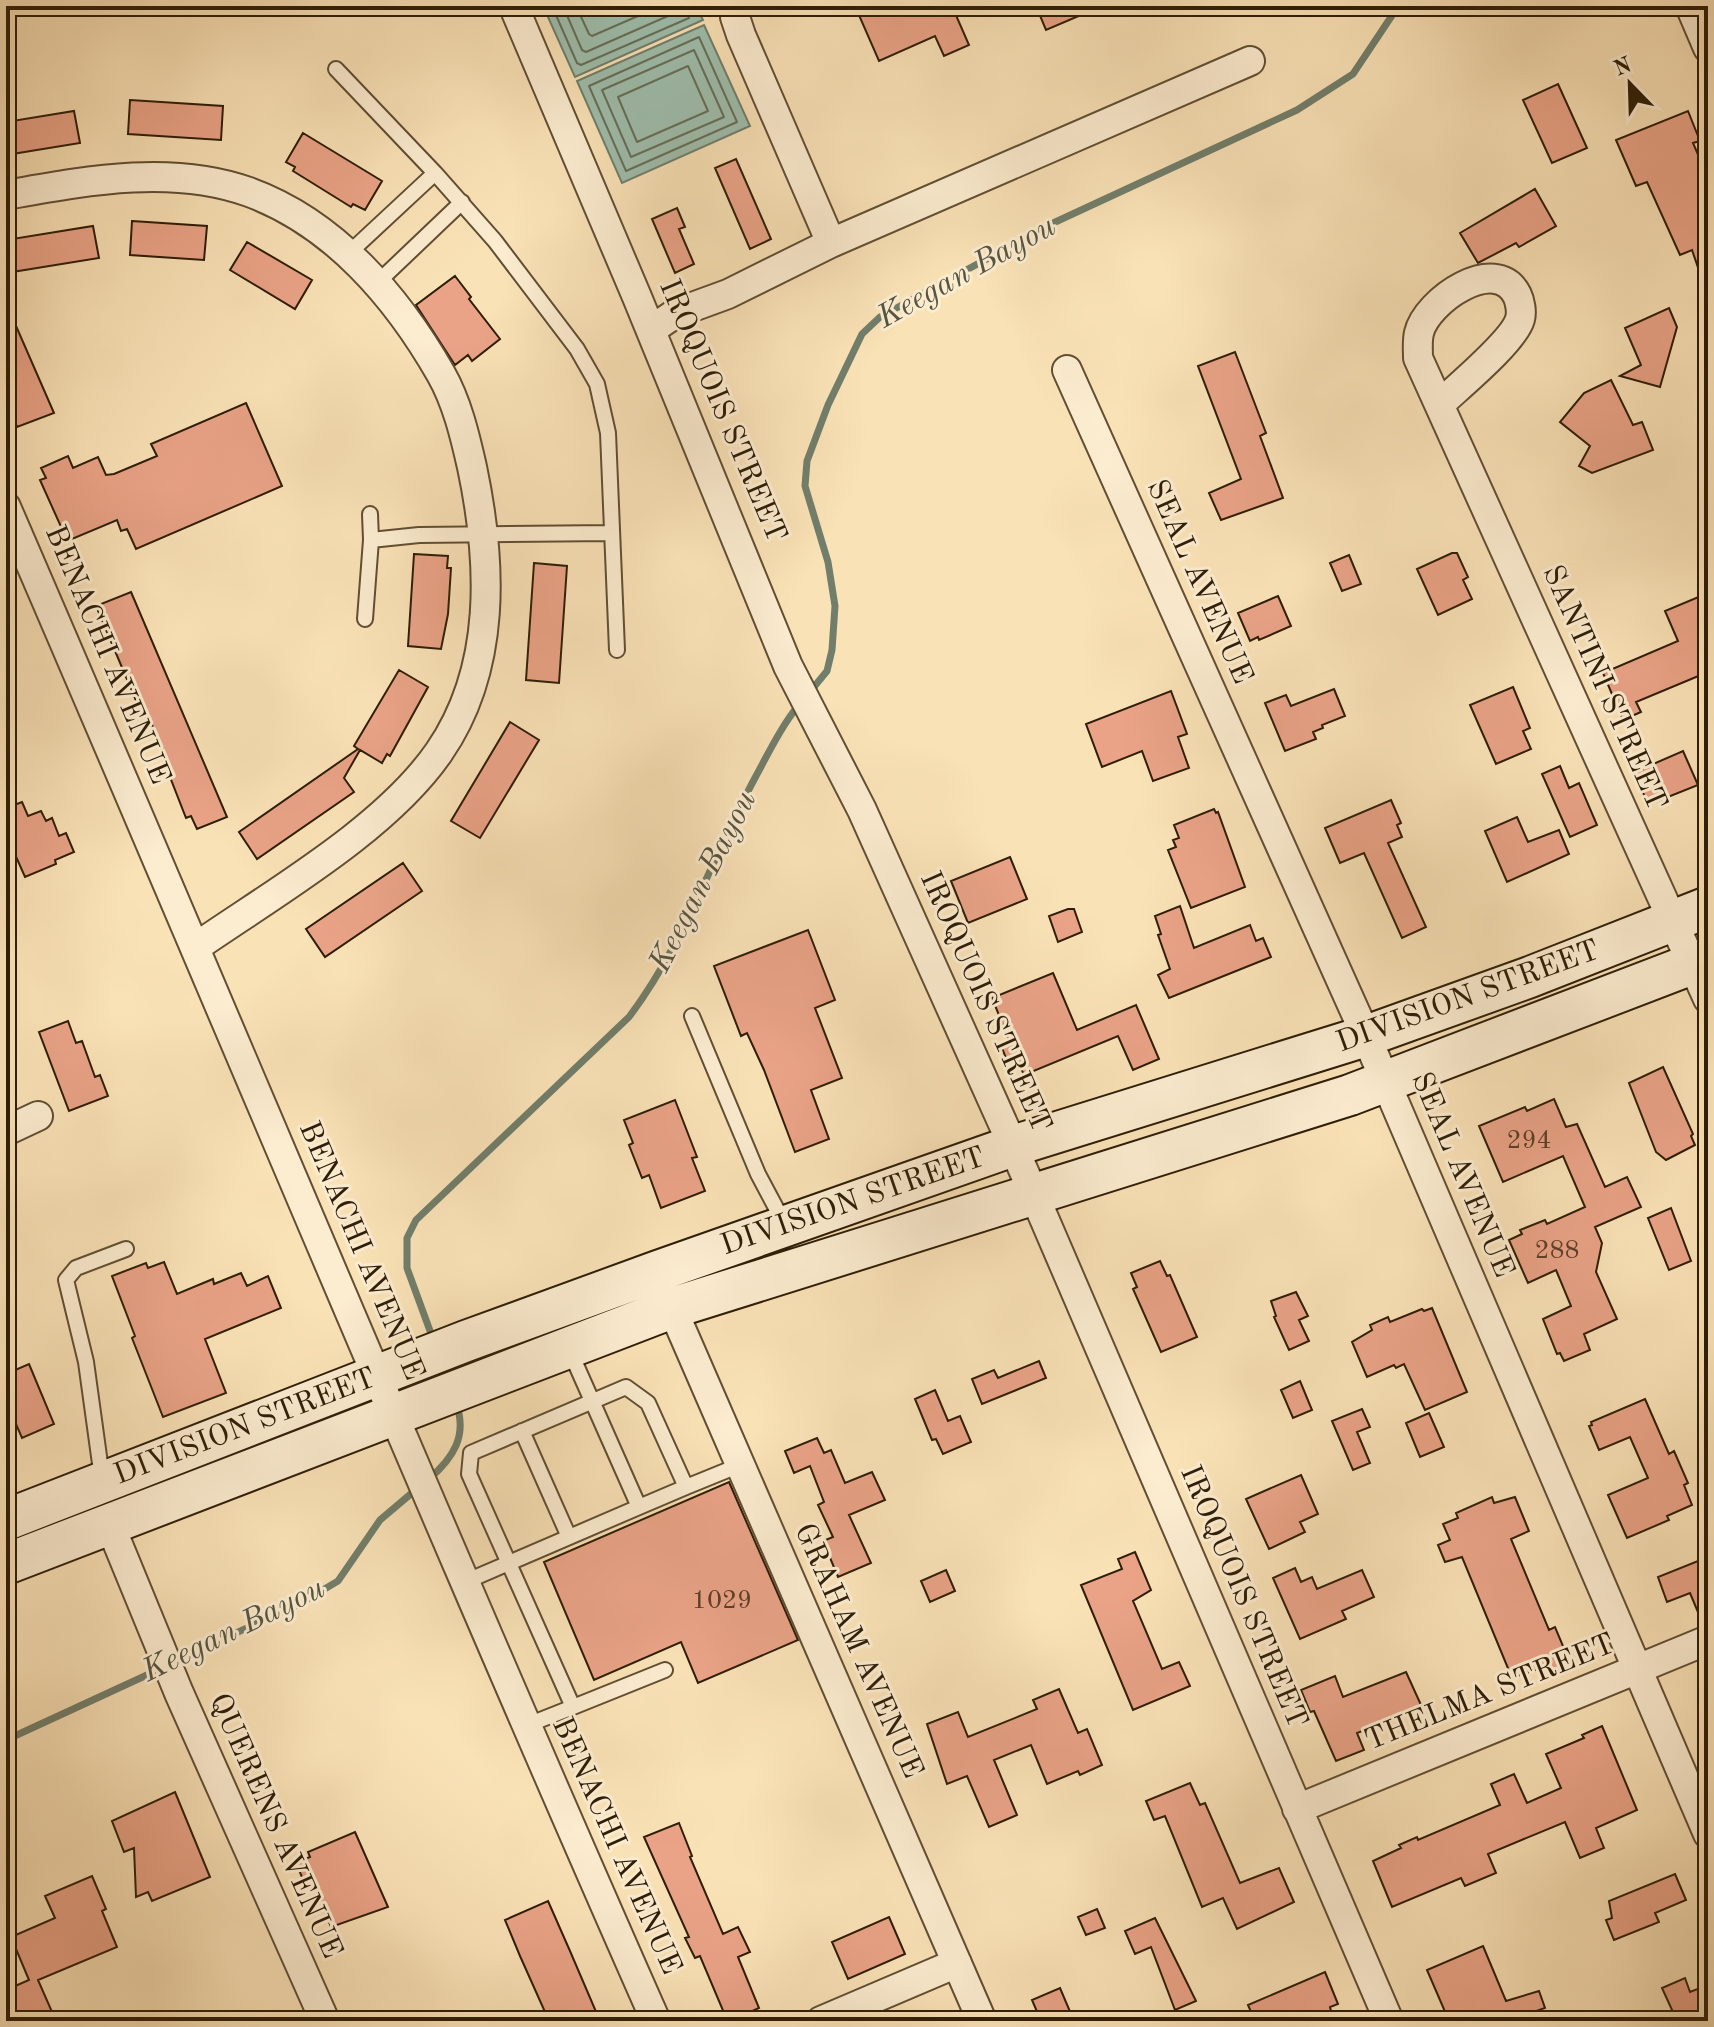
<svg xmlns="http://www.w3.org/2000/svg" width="1714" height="2027" font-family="'Old Standard TT',serif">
<rect width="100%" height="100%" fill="#fae2b7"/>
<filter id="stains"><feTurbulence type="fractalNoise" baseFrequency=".0025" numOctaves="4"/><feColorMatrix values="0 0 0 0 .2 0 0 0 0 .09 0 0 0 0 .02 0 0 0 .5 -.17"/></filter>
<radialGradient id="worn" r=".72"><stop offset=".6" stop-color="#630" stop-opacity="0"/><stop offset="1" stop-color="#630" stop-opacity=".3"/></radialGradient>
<!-- water -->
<path fill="#9ebead" stroke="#717e6b" stroke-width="2" d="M543,6H696L703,20L575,77Z
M704,25L750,126L622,183L577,81Z"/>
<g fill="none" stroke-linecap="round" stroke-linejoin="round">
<!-- shore -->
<path stroke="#666e5a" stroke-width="2" d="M552,6L577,63L581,65L689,18L690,6
M563,6L582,50L586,52L677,12L680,6
M576,6L589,34L592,36L661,6
M699,37L737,122L626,171L589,86Z
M694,50L724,117L631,157L602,90Z
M688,66L708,111L637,142L618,97Z"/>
<!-- stream -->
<path stroke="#717e6b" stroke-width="7" d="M809,693L827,671L832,650L835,606L828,562L805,486L807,461L828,405L862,334L880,317L1051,224L1297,110L1353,74L1395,11
M433,1339L407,1268V1238L416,1220L629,1017C684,945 713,855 756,776C770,750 782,725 801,702
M429,1479C453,1458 468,1436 456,1403
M171,1663L301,1603L338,1581L380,1520L419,1487
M6,1740L160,1669"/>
</g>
<!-- building -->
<path fill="#eaa387" stroke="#2e1d07" stroke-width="2" d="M855,6H952L969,45L944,56L935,36L879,61Z
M1036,6H1102L1046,30Z
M1558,84L1587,148L1552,163L1523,100Z
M130,100L223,106L221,140L128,134Z
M74,111L80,143L6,155V122Z
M1688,111L1700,141L1693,143L1708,178V288H1705L1692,250L1680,255L1647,182L1636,186L1616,140Z
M303,133L382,181L365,210L353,204L351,207L293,171L295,167L286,162Z
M736,159L771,239L750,249L715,168Z
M1535,189L1556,226L1519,247L1516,243L1478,263L1460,233Z
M677,208L685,227L679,229L694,264L675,273L652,219Z
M132,221L207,226L204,260L130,255Z
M93,226L99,258L6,273V240Z
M247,242L312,280L295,309L230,270Z
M455,276L471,297L469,299L500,339L472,361L468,355L455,365L416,305Z
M6,303L54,413L17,427L6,401Z
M1669,308L1677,327L1660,387L1620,376L1641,365L1625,328Z
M1235,352L1266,433L1260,436L1283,498L1221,520L1209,493L1241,479L1198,366Z
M1611,380L1633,425L1642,422L1653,450L1592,473L1579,466L1590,446L1560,422L1584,393Z
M246,403L282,486L136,549L127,529L121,531L117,520L72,539L67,527L62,529L40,480L46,478L41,468L68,456L73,468L98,457L106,475L114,474L157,456L151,444Z
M1452,553H1457L1468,577L1463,580L1472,599L1438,615L1417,569Z
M414,554L448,556L447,568H451L448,614L441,649L408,646Z
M1349,555L1361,584L1342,591L1330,563Z
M534,563L567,566L559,683L526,680Z
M131,592L227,817L197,829L191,816L186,818L161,754L164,753L147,713L144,709L140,710L96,606Z
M1708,593V672L1636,702L1641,712L1623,720L1603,673L1678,641L1665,611Z
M1278,596L1291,626L1259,640L1258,637L1250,641L1238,613Z
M399,670L428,687L390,756L387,754L382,763L360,750L344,778L354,792L257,859L239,832L358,749L354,746Z
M1513,687L1530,728L1523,731L1531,749L1496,764L1470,705Z
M1334,689L1345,716L1322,725L1323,728L1313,732L1316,739L1285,751L1265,703L1286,695L1291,706Z
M1171,691L1187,734L1178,737L1189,768L1153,781L1142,751L1102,767L1086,724Z
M510,722L539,740L480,838L451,821Z
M1683,751L1698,785L1648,805L1635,772Z
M1560,766L1569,788L1579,783L1597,825L1570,837L1542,774Z
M1391,800L1401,823L1397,825L1402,837L1388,843L1426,927L1402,938L1364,853L1340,863L1325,828Z
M22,802L28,816L41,811L46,821L52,818L59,836L66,833L74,852L55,860L56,864L25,877L6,834V808Z
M1214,809L1216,813L1218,812L1245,887L1191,908L1168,850L1176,847L1173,840L1179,838L1174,825Z
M1517,817L1528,842L1559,830L1569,854L1507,882L1485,831Z
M1010,857L1027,899L968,923L951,881Z
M403,863L422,891L325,957L306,929Z
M1180,906L1194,948L1250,925L1256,941L1263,938L1271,957L1169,998L1158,975L1170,969L1158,935L1161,934L1155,916Z
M1068,909H1074L1082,932L1058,942L1049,916Z
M808,930L835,1000L815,1008L842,1078L811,1090L829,1139L795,1152L764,1070L747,1033L741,1036L714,966Z
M1053,973L1077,1030L1136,1005L1159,1059L1133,1070L1118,1036L1024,1075L1017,1059L1008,1063L1000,1043L1009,1040L992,998Z
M68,1021L76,1043L82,1041L95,1077L100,1075L108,1096L69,1111L39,1032Z
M1663,1067L1693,1134L1691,1136L1695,1145L1666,1160L1656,1152L1629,1083Z
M1554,1099L1566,1127L1577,1124L1605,1187L1627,1177L1641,1207L1595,1227L1602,1243L1596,1272L1617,1319L1584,1334L1590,1350L1564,1361L1560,1353L1557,1354L1543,1319L1571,1306L1556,1270L1528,1283L1509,1240L1522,1234L1520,1230L1545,1220L1547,1224L1585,1207L1563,1156L1503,1182L1479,1126L1525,1107L1527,1111Z
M675,1100L697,1157L692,1158L705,1191L661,1208L649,1175L642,1178L629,1145L633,1143L624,1120Z
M1671,1208L1691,1261L1669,1270L1648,1218Z
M1160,1261L1167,1276L1170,1275L1197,1337L1161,1352L1133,1289L1137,1287L1131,1273Z
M164,1262L177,1294L213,1279L214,1284L241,1273L247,1286L268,1276L281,1308L205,1339L226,1393L163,1417L132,1338L135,1336L112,1276L146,1263L148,1268Z
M1296,1292L1308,1316L1299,1320L1309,1341L1289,1350L1274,1317L1276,1316L1271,1301Z
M1432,1308L1467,1392L1425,1410L1404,1364L1396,1368L1394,1365L1367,1377L1352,1342L1372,1330L1370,1325L1388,1317L1390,1322L1422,1309L1424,1311Z
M1039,1361L1046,1378L982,1404L972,1379L994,1370L998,1378Z
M29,1364L54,1424L22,1438L6,1401V1374Z
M1300,1381L1312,1410L1293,1418L1281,1390Z
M935,1390L948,1421L960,1416L971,1442L943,1454L936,1439L932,1440L915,1399Z
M1645,1399L1669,1454L1674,1451L1688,1483L1684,1485L1692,1505L1667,1516L1669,1520L1627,1538L1608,1495L1648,1478L1630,1437L1599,1450L1589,1426L1592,1425L1591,1422Z
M1362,1409L1370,1427L1357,1432L1370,1463L1353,1470L1332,1421Z
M1429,1413L1444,1447L1420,1457L1406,1423Z
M817,1438L824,1453L831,1450L845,1483L872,1472L885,1500L849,1515L871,1563L838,1577L823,1541L833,1537L818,1505L824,1502L810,1466L794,1473L785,1451Z
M1301,1475L1318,1514L1300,1522L1305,1532L1269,1549L1246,1499Z
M729,1482L798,1640L698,1683L681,1642L594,1680L544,1562Z
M1492,1497L1494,1503L1515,1497L1529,1531L1511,1539L1549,1630L1555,1627L1571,1665L1550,1674L1547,1666L1512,1678L1462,1557L1445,1562L1438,1545L1450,1540L1443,1524L1458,1518L1456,1513Z
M1135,1552L1151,1590L1133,1601L1162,1669L1179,1662L1190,1686L1133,1710L1081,1585L1122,1569L1118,1559Z
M1708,1557V1623L1703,1624L1690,1593L1667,1602L1658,1577Z
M1295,1568L1301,1582L1312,1577L1317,1589L1362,1570L1374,1597L1342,1611L1346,1619L1300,1639L1273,1578Z
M946,1570L955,1591L930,1602L921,1581Z
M1406,1672L1421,1705L1418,1706L1419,1709L1357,1733L1364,1750L1336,1761L1314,1711L1310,1712L1301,1690L1335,1676L1343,1697Z
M1059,1689L1078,1733L1087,1729L1102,1765L1080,1775L1078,1771L1047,1784L1031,1745L994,1760L1017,1815L989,1827L967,1776L947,1784L927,1724L958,1712L968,1737L1037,1709L1033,1700Z
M1602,1726L1637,1810L1596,1828L1604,1848L1580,1858L1565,1822L1488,1854L1496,1873L1465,1886L1461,1878L1392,1907L1373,1861L1401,1848L1399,1845L1417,1837L1418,1840L1500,1805L1491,1784L1514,1774L1527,1803L1561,1788L1546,1754L1584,1738L1582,1735Z
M1190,1783L1200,1805L1205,1803L1240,1883L1279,1868L1294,1902L1237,1929L1223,1898L1202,1907L1165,1816L1154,1820L1146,1801Z
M175,1792L210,1877L152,1901L148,1892L136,1897L134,1848L124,1852L112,1821Z
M679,1823L692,1856L690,1857L723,1934L738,1927L750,1952L738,1957L759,2008L733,2020H727L700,1956L695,1958L685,1938L689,1937L644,1837Z
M355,1832L388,1907L331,1927L314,1886L307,1889L296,1863L310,1857L308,1852Z
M1675,1874L1686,1900L1655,1913L1659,1922L1614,1940L1606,1920L1612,1918L1609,1901Z
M92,1876L106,1909L102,1911L117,1947L38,1980L56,2021H6V1990L29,1980L11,1937L55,1918L45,1896Z
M548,1901L570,1951L600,2021H549L520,1956L505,1920Z
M1097,1909L1105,1928L1086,1935L1078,1917Z
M889,1917L905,1954L848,1979L832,1942Z
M1155,1918L1196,2001L1175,2010L1151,1947L1135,1954L1125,1931Z
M1483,1946L1506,2001L1539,1991L1545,2008L1513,2019L1515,2021H1449L1427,1970Z
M1325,1972L1338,2004L1330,2007L1331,2011L1307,2021H1255L1248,2005Z
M1685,1978L1690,1992L1708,1985V2021H1677L1662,1988Z
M1060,1988L1074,2021H1041L1032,2000Z"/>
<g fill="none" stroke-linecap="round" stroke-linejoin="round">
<!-- lane casing -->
<g stroke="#614e33" stroke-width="18">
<path id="lane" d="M336,69L435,173L495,241L577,349L597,384L608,433L617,650
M349,253L435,173
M376,284L462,202
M371,540L419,535L611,533
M365,619L371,540L370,514
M692,1016L758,1174L784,1223
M522,1431L569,1537
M102,1478L86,1362L66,1280L76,1268L126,1249
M639,1507L686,1487
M467,1581L639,1507L569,1349
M573,1707L665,1670
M525,1726L573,1707L469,1474L471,1453L626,1387L648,1403L686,1487L740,1465"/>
</g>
<!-- street casing -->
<g stroke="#614e33" stroke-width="32">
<path id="street" d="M735,6V17L741,35L831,243
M1690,6L1708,48
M516,12L637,297L788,666L862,810L1013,1146L1389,2021
M6,195C85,181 171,164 249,192C334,223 397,297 441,374C457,402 465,436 472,467C492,562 497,668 439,752C386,829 274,893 196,947
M651,330L676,313L728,294L831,243L1250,61
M1067,370L1366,1036L1708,1834
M1440,404C1459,386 1514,341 1520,319C1522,312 1520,301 1517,295C1496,253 1426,301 1419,333C1417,341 1418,350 1418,358L1708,999
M6,507C224,1011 434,1519 656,2021
M6,1131L38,1116
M672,1308L982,2021
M110,1525L179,1693L325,2021
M1297,1809L1708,1640
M821,2021L957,1963"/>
</g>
<!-- secondary casing -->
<g stroke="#2e1d07" stroke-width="44">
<path id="secondary" d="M6,1520L466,1341L658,1271L1013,1146L1366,1036L1530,977L1708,907
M6,1564L672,1308L1350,1095L1708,958"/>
</g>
<!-- lane -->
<use href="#lane" stroke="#fcecd0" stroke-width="14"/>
<!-- street -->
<use href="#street" stroke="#fcecd0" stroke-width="28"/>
<!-- secondary -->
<use href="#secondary" stroke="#fcecd0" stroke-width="40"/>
</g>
<g text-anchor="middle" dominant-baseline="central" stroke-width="6" stroke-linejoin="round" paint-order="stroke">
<!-- number labels -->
<g font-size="26" fill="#5d3e27">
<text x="1529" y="1141">294</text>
<text x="1557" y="1251">288</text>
<text x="722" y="1601">1029</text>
</g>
<!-- street labels -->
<g font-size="30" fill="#2e1d07" stroke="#fcecd0">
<text transform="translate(722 411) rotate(67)">IROQUOIS STREET</text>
<text transform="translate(1199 582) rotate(66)">SEAL AVENUE</text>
<text transform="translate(107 655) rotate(67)">BENACHI AVENUE</text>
<text transform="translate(1604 688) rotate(66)">SANTINI STREET</text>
<text transform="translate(1468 997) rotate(-20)">DIVISION STREET</text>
<text transform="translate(985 1002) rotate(66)">IROQUOIS STREET</text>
<text transform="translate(1462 1175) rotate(67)">SEAL AVENUE</text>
<text transform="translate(853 1202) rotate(-19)">DIVISION STREET</text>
<text transform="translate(361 1251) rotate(67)">BENACHI AVENUE</text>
<text transform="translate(245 1427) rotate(-21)">DIVISION STREET</text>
<text transform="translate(1243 1597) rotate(67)">IROQUOIS STREET</text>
<text transform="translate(858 1651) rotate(66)">GRAHAM AVENUE</text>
<text transform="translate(1490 1693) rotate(-22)">THELMA STREET</text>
<text transform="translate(275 1826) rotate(66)">QUERENS AVENUE</text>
<text transform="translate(616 1846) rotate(66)">BENACHI AVENUE</text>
</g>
<!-- water labels -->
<g font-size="32" font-style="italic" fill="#555541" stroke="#fcecd0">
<text transform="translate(967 273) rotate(-29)">Keegan Bayou</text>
<text transform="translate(704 882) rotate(-63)">Keegan Bayou</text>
<text transform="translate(234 1631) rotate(-26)">Keegan Bayou</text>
</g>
</g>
<!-- margin -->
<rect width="1714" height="2027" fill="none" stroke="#fae2b7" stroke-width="32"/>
<rect x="8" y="8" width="1698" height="2011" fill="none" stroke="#2e1d07" stroke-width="4"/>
<rect x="16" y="16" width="1682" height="1995" fill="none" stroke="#2e1d07" stroke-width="2"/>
<!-- north arrow -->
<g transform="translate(1630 84) rotate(337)" stroke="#fcecd0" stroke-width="6" paint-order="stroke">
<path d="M0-6L14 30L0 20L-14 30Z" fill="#2e1d07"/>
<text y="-12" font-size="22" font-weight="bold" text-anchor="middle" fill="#2e1d07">N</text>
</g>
<rect width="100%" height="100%" filter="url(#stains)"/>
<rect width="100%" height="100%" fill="url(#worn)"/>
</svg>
